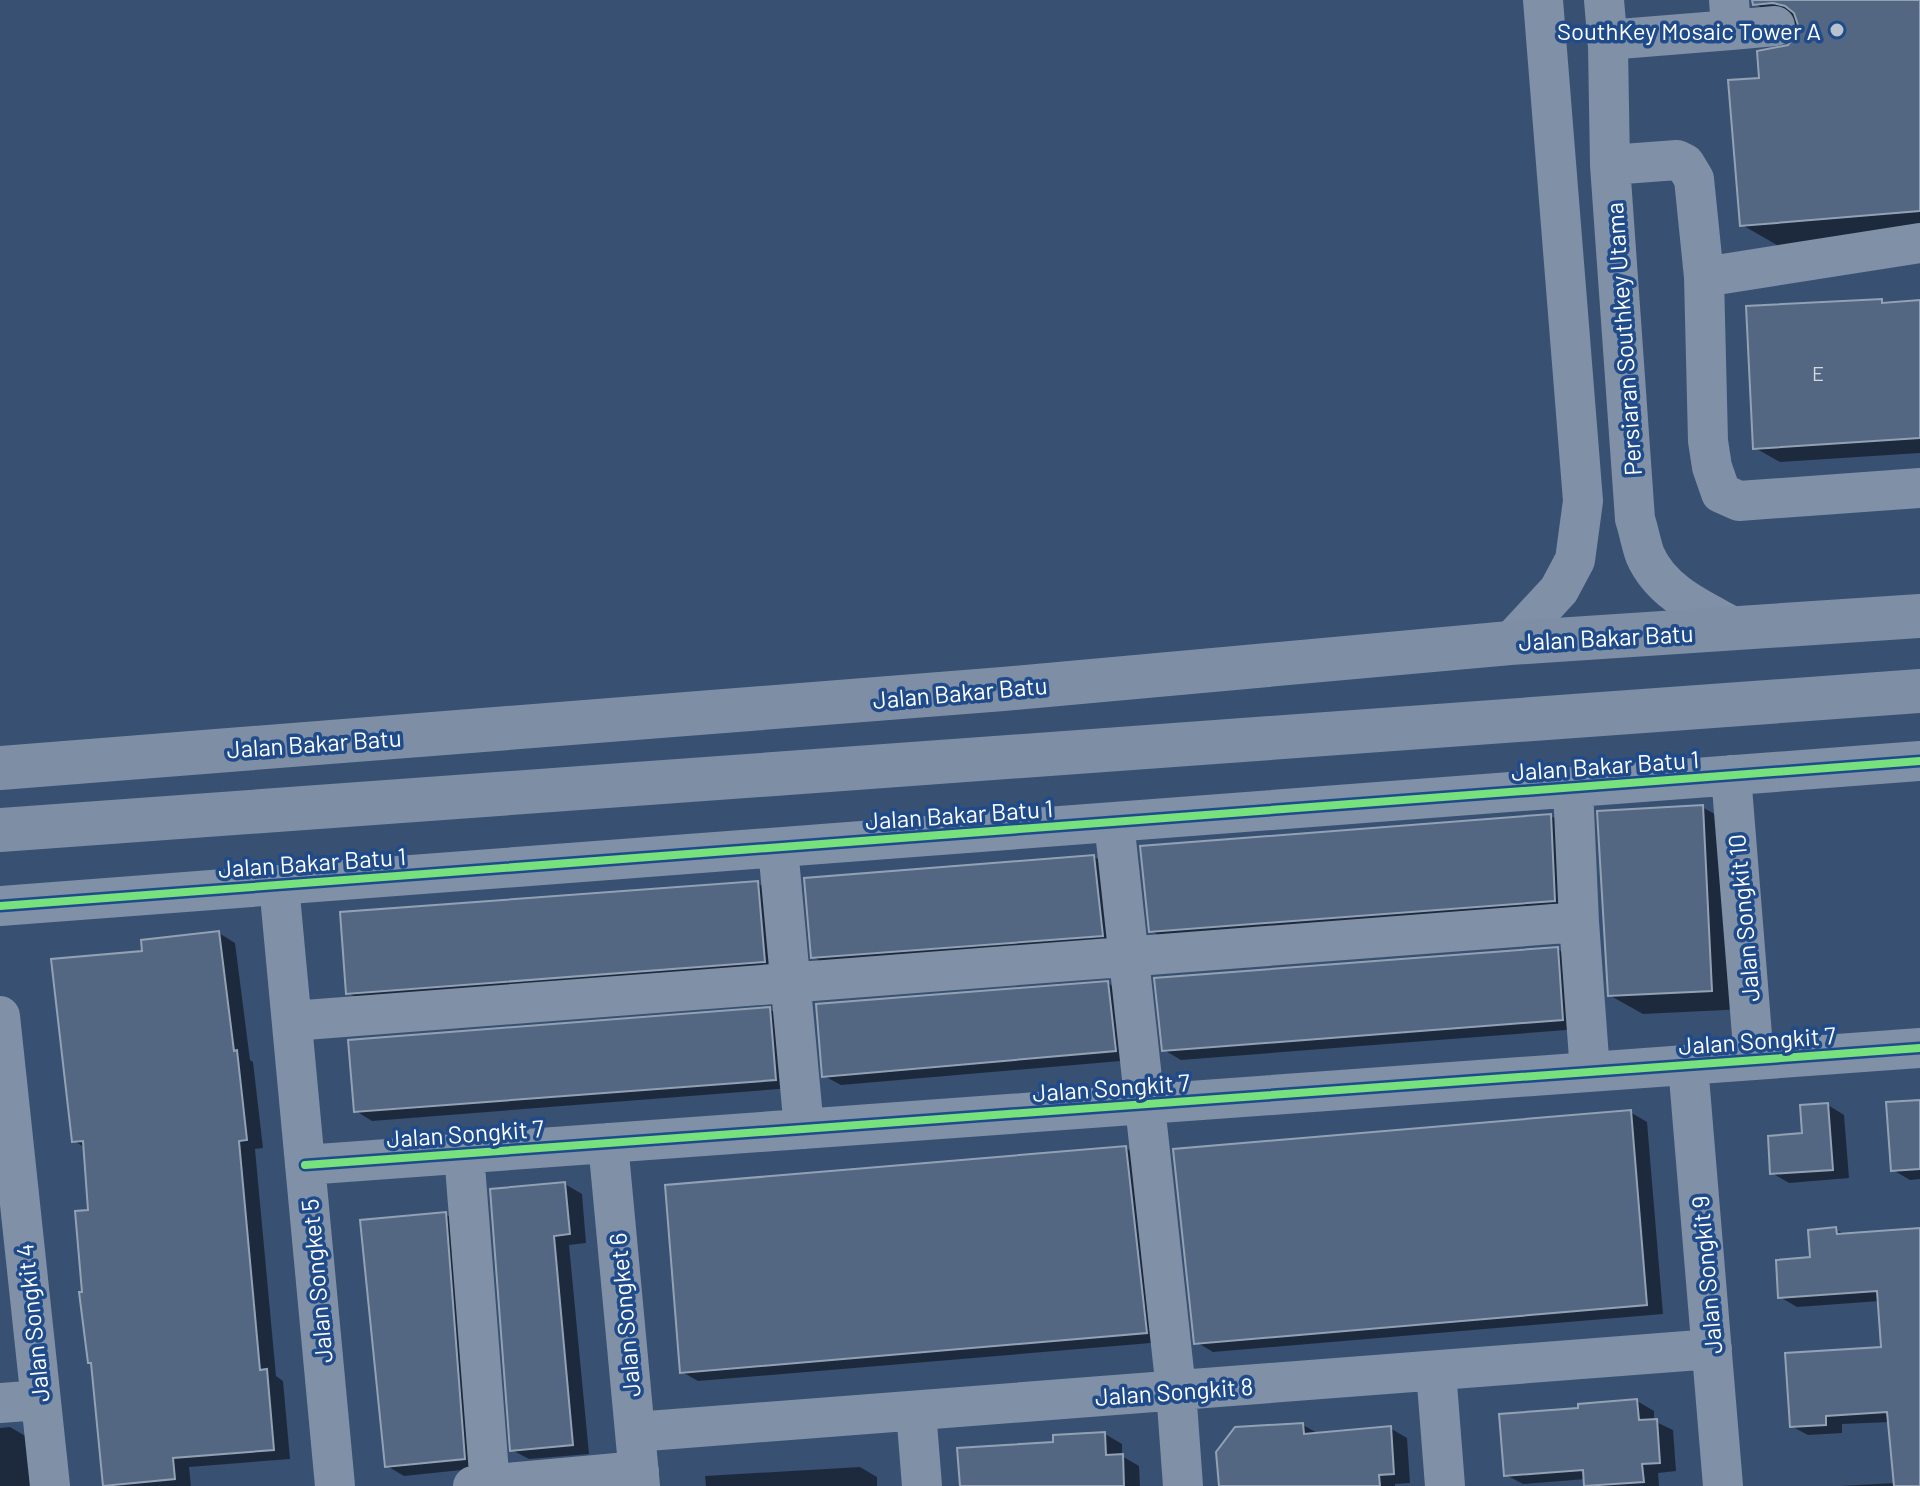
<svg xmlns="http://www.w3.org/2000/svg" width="1920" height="1486" font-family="Barlow,sans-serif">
<rect width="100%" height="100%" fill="#385072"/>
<!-- shadow -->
<path fill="#0007" d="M1754,0H1920V241L1789,252L1742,225L1761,79L1789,47L1799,29L1755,4Z
M1881,301L1888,304L1920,302V453L1780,462L1755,448Z
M1702,807L1736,826L1745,1009L1643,1014L1609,995Z
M1551,816L1567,826L1571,909L1168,940L1151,931Z
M1094,857L1111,866L1119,944L830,966L813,957Z
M757,883L774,892L781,970L365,1002L348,993Z
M219,933L235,943L250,1060L253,1062L263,1148L255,1149L276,1376L283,1381L290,1459L189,1467L191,1486H108L105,1484L84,1294L91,1212L86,1148L74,1141L144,952Z
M1557,949L1574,958L1579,1029L1181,1060L1164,1050Z
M1108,983L1124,993L1132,1060L841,1085L824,1076Z
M769,1009L786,1019L792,1088L372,1121L356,1111Z
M1920,1102V1179L1910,1180L1893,1170Z
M1828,1105L1844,1115L1849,1178L1789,1183L1772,1173Z
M1630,1112L1647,1122L1663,1314L1213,1352L1196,1342Z
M1126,1148L1142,1158L1163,1342L698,1381L682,1372Z
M565,1184L582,1194L586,1243L569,1245L589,1454L529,1459L512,1450L492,1191Z
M445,1214L462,1223L481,1468L404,1476L387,1466Z
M1836,1230L1847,1235L1920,1230V1486H1840L1894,1483L1890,1422L1842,1424V1433L1808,1435L1791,1426L1883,1349L1880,1301L1797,1307L1780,1297Z
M1637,1401L1654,1411V1421L1673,1430L1676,1471L1658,1473L1659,1486H1586V1479L1523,1484L1506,1475L1581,1410Z
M1303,1425L1319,1434L1390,1428L1407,1438L1410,1483L1395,1484V1486H1221Z
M10,1427L27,1437L33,1486H0V1428Z
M1105,1434L1122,1444V1456L1139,1466L1140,1486H961L1055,1444Z
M860,1467L877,1477V1486H706L705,1476Z"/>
<!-- building -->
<path fill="#546782" stroke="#93a1b5" stroke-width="2" d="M1752,0H1920V211L1740,226L1728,80L1759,78L1757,51L1788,45L1795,36L1798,25L1794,13L1785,6L1773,3L1753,5Z
M1882,299V303L1920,300V438L1753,449L1746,306Z
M1703,805L1712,991L1608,996L1597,811Z
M1551,814L1555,901L1149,932L1140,846Z
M1094,855L1103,936L811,958L804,878Z
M758,881L765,962L346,994L340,912Z
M219,931L234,1051L237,1050L247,1140L239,1141L260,1370L267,1369L274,1450L173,1458L175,1479L103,1486L91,1363H88L79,1292H82L75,1211L88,1210L83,1141L72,1142L51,959L142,951L141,940Z
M1558,947L1563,1020L1162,1051L1154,978Z
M1108,981L1116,1051L822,1077L816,1004Z
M770,1007L776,1080L354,1112L348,1040Z
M1920,1100V1169L1891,1171L1886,1102Z
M1828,1103L1833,1170L1770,1174L1768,1136L1802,1133L1800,1105Z
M1631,1110L1647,1305L1194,1344L1173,1149Z
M1126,1146L1147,1333L680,1373L665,1185Z
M565,1182L570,1234L554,1236L573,1445L510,1451L490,1189Z
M446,1212L465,1459L385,1467L360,1220Z
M1836,1227L1837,1234L1920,1228V1486H1894L1887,1412L1826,1416V1425L1790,1427L1785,1353L1881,1347L1877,1291L1778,1298L1776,1260L1810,1257L1808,1230Z
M1637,1399L1639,1420L1657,1419L1660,1463L1642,1464L1644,1482L1584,1486L1583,1470L1504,1476L1499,1414L1578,1408V1404Z
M1303,1423L1304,1434L1391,1426L1394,1474L1379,1475L1380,1486H1219L1216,1452L1235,1427Z
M1105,1432L1106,1455L1123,1454L1124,1486H960L957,1448L1053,1442V1435Z"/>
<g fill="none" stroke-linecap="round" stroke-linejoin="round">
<!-- minor -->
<path stroke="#7f90a7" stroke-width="40" d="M1604,0L1608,46L1610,165L1635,519C1639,531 1641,544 1645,555C1662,594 1703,610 1737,629
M1731,30L1775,26
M1607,40L1731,30L1729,0
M1610,165L1677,160L1685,164L1694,179L1704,277L1708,441L1712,467L1721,493L1739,501L1920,488
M1704,277L1920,243
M1510,643L1559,590L1575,560L1583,501L1543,0
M1731,775L1754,1060
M1573,788L1579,922L1590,1072
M1114,822L1176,1390L1183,1486
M778,848L804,1129
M279,885L335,1486
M0,906L1920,761
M0,1016L50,1486
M292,1021L1579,922
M1688,1065L1723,1486
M608,1143L640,1486
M464,1153L490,1486
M305,1165L1920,1048
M1436,1371L1445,1486
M0,1403L40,1400
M916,1411L922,1486
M635,1432L1712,1349
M473,1486L639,1471"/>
<!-- major -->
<path stroke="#7e8ea5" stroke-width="44" d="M0,768L1003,689L1510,643L1920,616
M0,830L1920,691"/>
<!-- cycleway casing -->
<g stroke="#1f4b8b" stroke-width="13">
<path id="cycleway" d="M0,906L1920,761
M305,1165L1920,1048"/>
</g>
<!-- cycleway -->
<use href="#cycleway" stroke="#77e17e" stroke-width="8"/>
</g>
<!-- markers -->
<circle fill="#b9c2ce" stroke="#1f4b8b" stroke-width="3" cx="1837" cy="30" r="8"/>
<g text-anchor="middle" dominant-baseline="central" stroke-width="7" stroke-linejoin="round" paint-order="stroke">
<!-- number labels -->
<g font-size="20" fill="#d4d9e0">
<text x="1818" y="373">E</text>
</g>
<!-- poi labels -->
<g font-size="24" fill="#fff" stroke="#1f4b8b" text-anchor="end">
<text x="1821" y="30">SouthKey Mosaic Tower A</text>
</g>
<!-- street labels -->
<g font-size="24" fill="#fff" stroke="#1f4b8b">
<text transform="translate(1623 339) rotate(-94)">Persiaran Southkey Utama</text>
<text transform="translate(1606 637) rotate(-3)">Jalan Bakar Batu</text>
<text transform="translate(960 692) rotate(-5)">Jalan Bakar Batu</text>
<text transform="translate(314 743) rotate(-4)">Jalan Bakar Batu</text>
<text transform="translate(1605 765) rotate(-4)">Jalan Bakar Batu 1</text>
<text transform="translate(959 814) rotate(-4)">Jalan Bakar Batu 1</text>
<text transform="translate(312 862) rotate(-4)">Jalan Bakar Batu 1</text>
<text transform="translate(1743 918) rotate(-95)">Jalan Songkit 10</text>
<text transform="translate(1757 1040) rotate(-4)">Jalan Songkit 7</text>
<text transform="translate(1111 1087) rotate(-4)">Jalan Songkit 7</text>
<text transform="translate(465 1133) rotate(-4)">Jalan Songkit 7</text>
<text transform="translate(1706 1275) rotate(-95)">Jalan Songkit 9</text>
<text transform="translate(316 1281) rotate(-95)">Jalan Songket 5</text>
<text transform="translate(624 1315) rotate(-95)">Jalan Songket 6</text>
<text transform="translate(32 1323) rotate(-96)">Jalan Songkit 4</text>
<text transform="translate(1174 1391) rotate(-4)">Jalan Songkit 8</text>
</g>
</g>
</svg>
